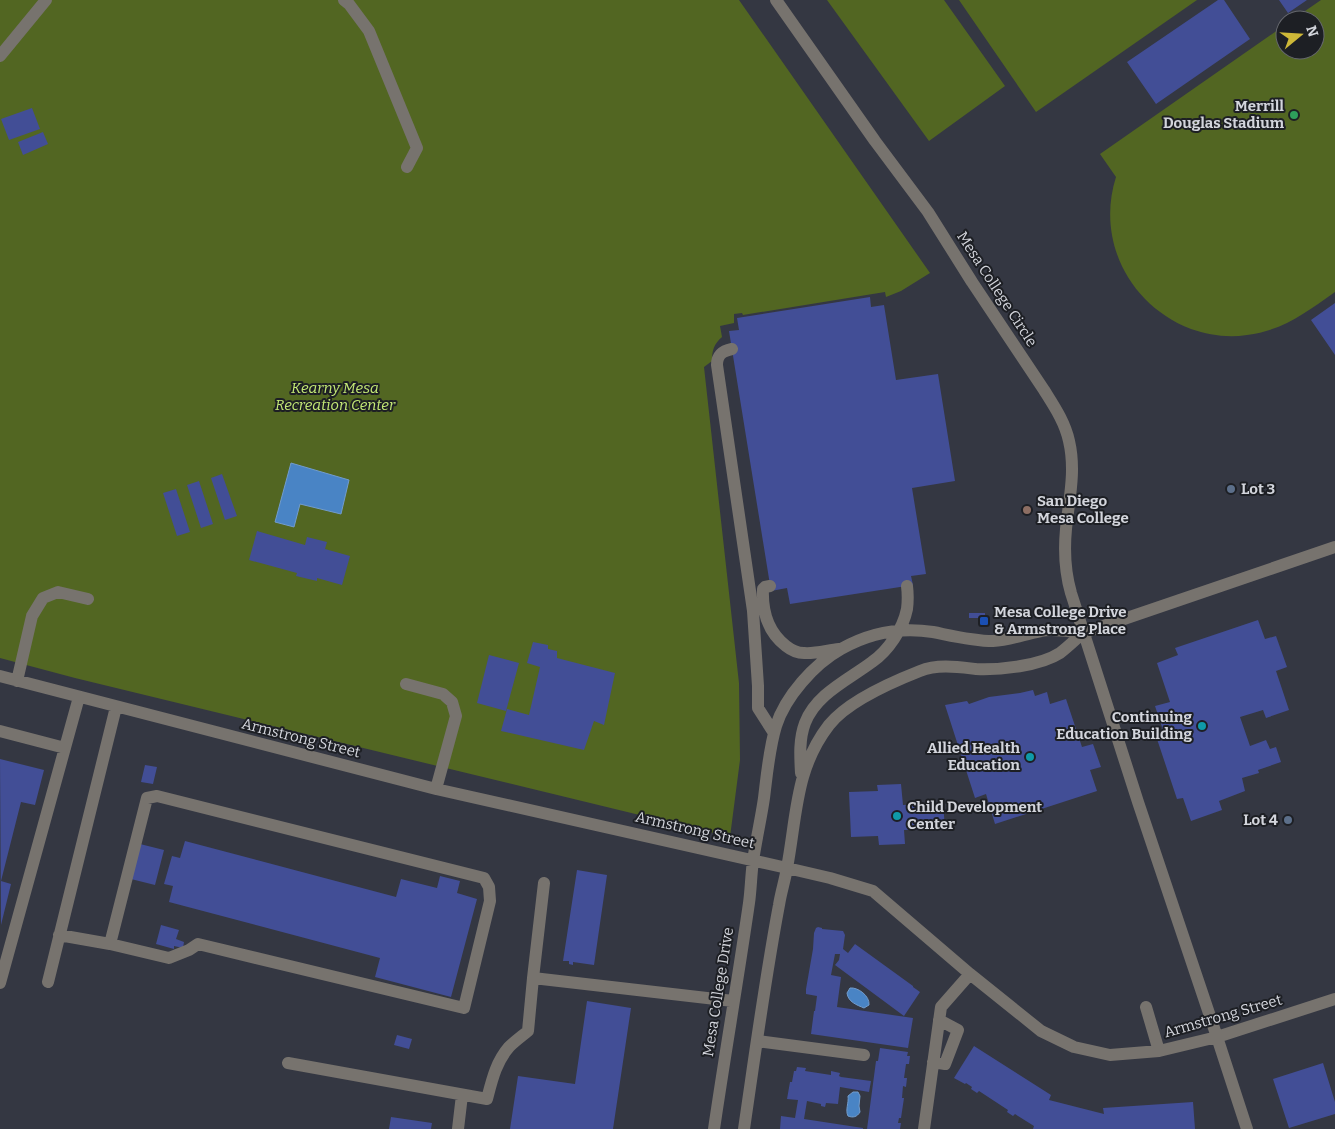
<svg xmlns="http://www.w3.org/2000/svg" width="1335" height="1129" font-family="Bitter,serif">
<rect width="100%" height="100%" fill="#343742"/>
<!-- green -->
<path fill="#526622" d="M0,0H739L930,273L901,291L886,297L885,292L743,315L742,313L734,314V323L720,326L722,337C714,344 712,350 712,361L704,367L739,683L740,760L730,837L75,678L0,658Z
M827,0H944L1005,86L929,141Z
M959,0H1197L1036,112Z
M1321,0H1335V292C1305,313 1284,330 1247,335C1227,338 1209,335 1191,329C1129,305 1096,240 1116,177L1100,154L1285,25V50H1315V20H1292Z"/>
<!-- water -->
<path fill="#4984c5" stroke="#729ccc" d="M291,463L349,480L341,514L300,504L294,527L275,522Z
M850,988C858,987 870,996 869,1005L864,1008C857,1005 848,1002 847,993Z
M853,1092H858L860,1096L859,1106L860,1112C857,1117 853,1118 848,1116C845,1110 849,1103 848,1096Z"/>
<!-- building -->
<path fill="#424e96" d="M1218,0H1224L1250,39L1156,104L1127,62Z
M1279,0H1307L1288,13Z
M32,108L40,129L9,140L1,119Z
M43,132L48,144L23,155L18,142Z
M870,297L871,307L884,305L896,380L938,374L955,481L912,488L926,574L911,576L913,585L790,604L787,588L771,591L729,331L739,330L737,318Z
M1335,303V355L1311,320Z
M222,474L237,516L225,520L211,478Z
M199,481L213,524L201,528L187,485Z
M176,489L190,532L177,536L163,493Z
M257,531L305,545L307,537L327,542L325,549L350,556L342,585L317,578V581L296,576L297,573L249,560Z
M969,613H985V618H969Z
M1258,620L1265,639L1276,636L1287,667L1276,671L1289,710L1266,718L1263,710L1240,717L1250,746L1266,740L1270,749L1276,747L1281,762L1258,770L1259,773L1242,778L1245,791L1219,801L1222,810L1191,821L1183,798L1177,799L1156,736L1164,733L1155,706L1170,702L1157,663L1178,655L1175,648Z
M533,642L548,645V649L557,651V658L615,673L604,725L594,721L584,750L501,731L507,709L529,715L540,667L527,663Z
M489,655L519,663L506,711L477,703Z
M1033,690L1035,696L1047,692L1050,704L1066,699L1082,747L1093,744L1101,767L1090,770L1097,791L995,824L986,794L975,798L945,705L967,701L969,704L989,697L1020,693Z
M0,759L44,770L35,805L21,802L1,881L11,884L1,925Z
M145,765L157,767L153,784L141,782Z
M901,784L903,805L943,803L945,828L904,830L905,844L879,845L878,836L851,837L849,792L878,791L877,785Z
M185,841L396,897L401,879L437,888L440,876L460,881L457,893L477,899L451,997L375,977L380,958L169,902L173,886L164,884L172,856L180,858Z
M140,844L164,850L155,885L131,879Z
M577,870L607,875L594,965L573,962V965L569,964V961H563Z
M161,925L179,930L176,939L184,942L183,948L174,946V949L156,944Z
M818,927L822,928V929L843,931L845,935L843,949L848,953L855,944L913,986V987L920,992L904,1016L835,965L839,960L840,954H835L831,975L841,977L837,1007L913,1018L908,1048L811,1034L814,1011H815L817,996L806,994V989L813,949L814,933L816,928Z
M587,1001L631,1008L613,1129H510L518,1076L575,1084Z
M397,1035L412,1039L409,1049L394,1045Z
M974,1046L1051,1095L1049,1100L1104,1114L1103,1108L1193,1102L1195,1129H1033L1034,1126L1015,1114L1013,1116L1007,1112L1008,1110L979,1091L977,1093L971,1089L972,1087L966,1083L965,1084L954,1078Z
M880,1048L908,1052L907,1056H910L909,1064H906L904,1078H907L906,1087L903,1086L902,1098H904L901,1118H899L898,1123H901L900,1129H867L876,1061H878Z
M1323,1063L1335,1102V1114L1289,1128L1273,1079Z
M797,1067L806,1068L805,1071L831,1075V1071L840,1073L839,1076L841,1077L871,1081L869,1092L840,1087L838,1104L826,1103L825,1107L821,1106V1104L807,1101L804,1119L863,1128V1129H780L781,1116L795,1118L798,1100L787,1099L790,1082H792L794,1071H796Z
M391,1117L432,1123L431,1129H389Z"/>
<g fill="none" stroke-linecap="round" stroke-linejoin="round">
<!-- minor -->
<path stroke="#77736e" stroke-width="12" d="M344,0L349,4L369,31L417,148L407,167
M776,0L875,141L928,212L972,282L1044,390C1054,406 1065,422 1069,441C1076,471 1069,499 1066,529C1064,550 1065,572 1071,593L1138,802L1217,1037L1247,1129
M0,56L46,0
M732,349C722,351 717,355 717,365L753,611L758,686V708L774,733
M770,586L765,587L763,589C762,611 768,632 786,646C791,650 797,653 804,653C815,654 828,650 839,649
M0,676L436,789L787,868L830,878L873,891L970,974L1041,1031L1074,1047L1110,1055L1159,1051L1217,1037L1335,999
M17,681L32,616L43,598L58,592L88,599
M406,684L443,694L452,702L456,716L436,789
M0,731L65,748
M801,773C800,756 799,739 805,723C816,694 848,680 872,662C888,651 903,629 907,609C908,601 908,594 907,586
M544,883L533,978L733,1001
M59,935L110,944L147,798L157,796L484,878L489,887L490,901L464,1008L198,944L189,950L169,958L110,944
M48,982L116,707
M0,983L79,697
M1146,1007L1159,1051
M757,1041L864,1055
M933,1062L945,1064L958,1030L939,1020
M288,1063L487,1099C492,1080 496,1062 509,1047C515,1041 522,1036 528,1031L533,978
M458,1129L462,1095
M714,1129C725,1054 738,979 749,903C751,889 751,875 753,861C756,840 761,819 764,798C767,774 769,749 776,726C785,697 814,664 841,649C869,633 901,627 933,632C953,636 973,641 993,641C1010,640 1025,634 1041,631C1054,628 1070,632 1083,633
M744,1129C755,1054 765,979 779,905C781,892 785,880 787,868C797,815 795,769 829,725C848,701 892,682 920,671C937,664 958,667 976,669C1000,670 1040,666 1060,653C1068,647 1076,639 1083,633L1335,547
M924,1129L941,1007L970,974"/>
</g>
<!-- markers -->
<circle fill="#2e9e5b" stroke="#1d1f24" stroke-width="2" cx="1294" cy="115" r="5"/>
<g fill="#5c6f8a" stroke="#1d1f24" stroke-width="2">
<circle cx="1231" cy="489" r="5"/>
<circle cx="1288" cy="820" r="5"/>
</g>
<circle fill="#8d6e63" stroke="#1d1f24" stroke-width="2" cx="1027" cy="510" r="5"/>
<rect fill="#1a4fb4" stroke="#1d1f24" stroke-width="2" x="979" y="616" width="10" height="10" rx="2.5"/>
<g fill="#0f9aa8" stroke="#1d1f24" stroke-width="2">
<circle cx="1202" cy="726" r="5"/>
<circle cx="1030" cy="757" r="5"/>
<circle cx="897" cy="816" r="5"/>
</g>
<g text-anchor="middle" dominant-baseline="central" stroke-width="4" stroke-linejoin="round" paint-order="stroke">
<!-- poi labels -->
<g font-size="15" font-weight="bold" fill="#d3d5dc" stroke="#1d1f24" text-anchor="end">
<text x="1284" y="106">Merrill<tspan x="1284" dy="17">Douglas Stadium</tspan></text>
<text x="1241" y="489" text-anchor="start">Lot 3</text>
<text x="1037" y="501" text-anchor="start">San Diego<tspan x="1037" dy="17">Mesa College</tspan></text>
<text x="994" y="612" text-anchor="start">Mesa College Drive<tspan x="994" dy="17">&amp; Armstrong Place</tspan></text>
<text x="1192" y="717">Continuing<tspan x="1192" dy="17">Education Building</tspan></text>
<text x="1020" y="748">Allied Health<tspan x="1020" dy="17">Education</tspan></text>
<text x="907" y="807" text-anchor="start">Child Development<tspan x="907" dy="17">Center</tspan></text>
<text x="1278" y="820">Lot 4</text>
</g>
<!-- street labels -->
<g font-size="15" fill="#d3d5dc" stroke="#1d1f24">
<text transform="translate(997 289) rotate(57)">Mesa College Circle</text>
<text transform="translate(301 738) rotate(14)">Armstrong Street</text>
<text transform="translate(695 830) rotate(13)">Armstrong Street</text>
<text transform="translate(718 992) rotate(-81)">Mesa College Drive</text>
<text transform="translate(1223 1016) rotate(-16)">Armstrong Street</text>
</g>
<!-- park labels -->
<g font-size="15" font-style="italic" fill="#c4e976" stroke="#1d1f24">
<text x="335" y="388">Kearny Mesa<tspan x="335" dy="17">Recreation Center</tspan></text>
</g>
</g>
<!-- north arrow -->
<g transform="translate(1300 35) rotate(72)"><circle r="24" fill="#1d1f24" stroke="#66686e"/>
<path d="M0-4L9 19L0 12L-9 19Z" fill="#ceb838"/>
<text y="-8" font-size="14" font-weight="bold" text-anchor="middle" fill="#d3d5dc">N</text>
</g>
</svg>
